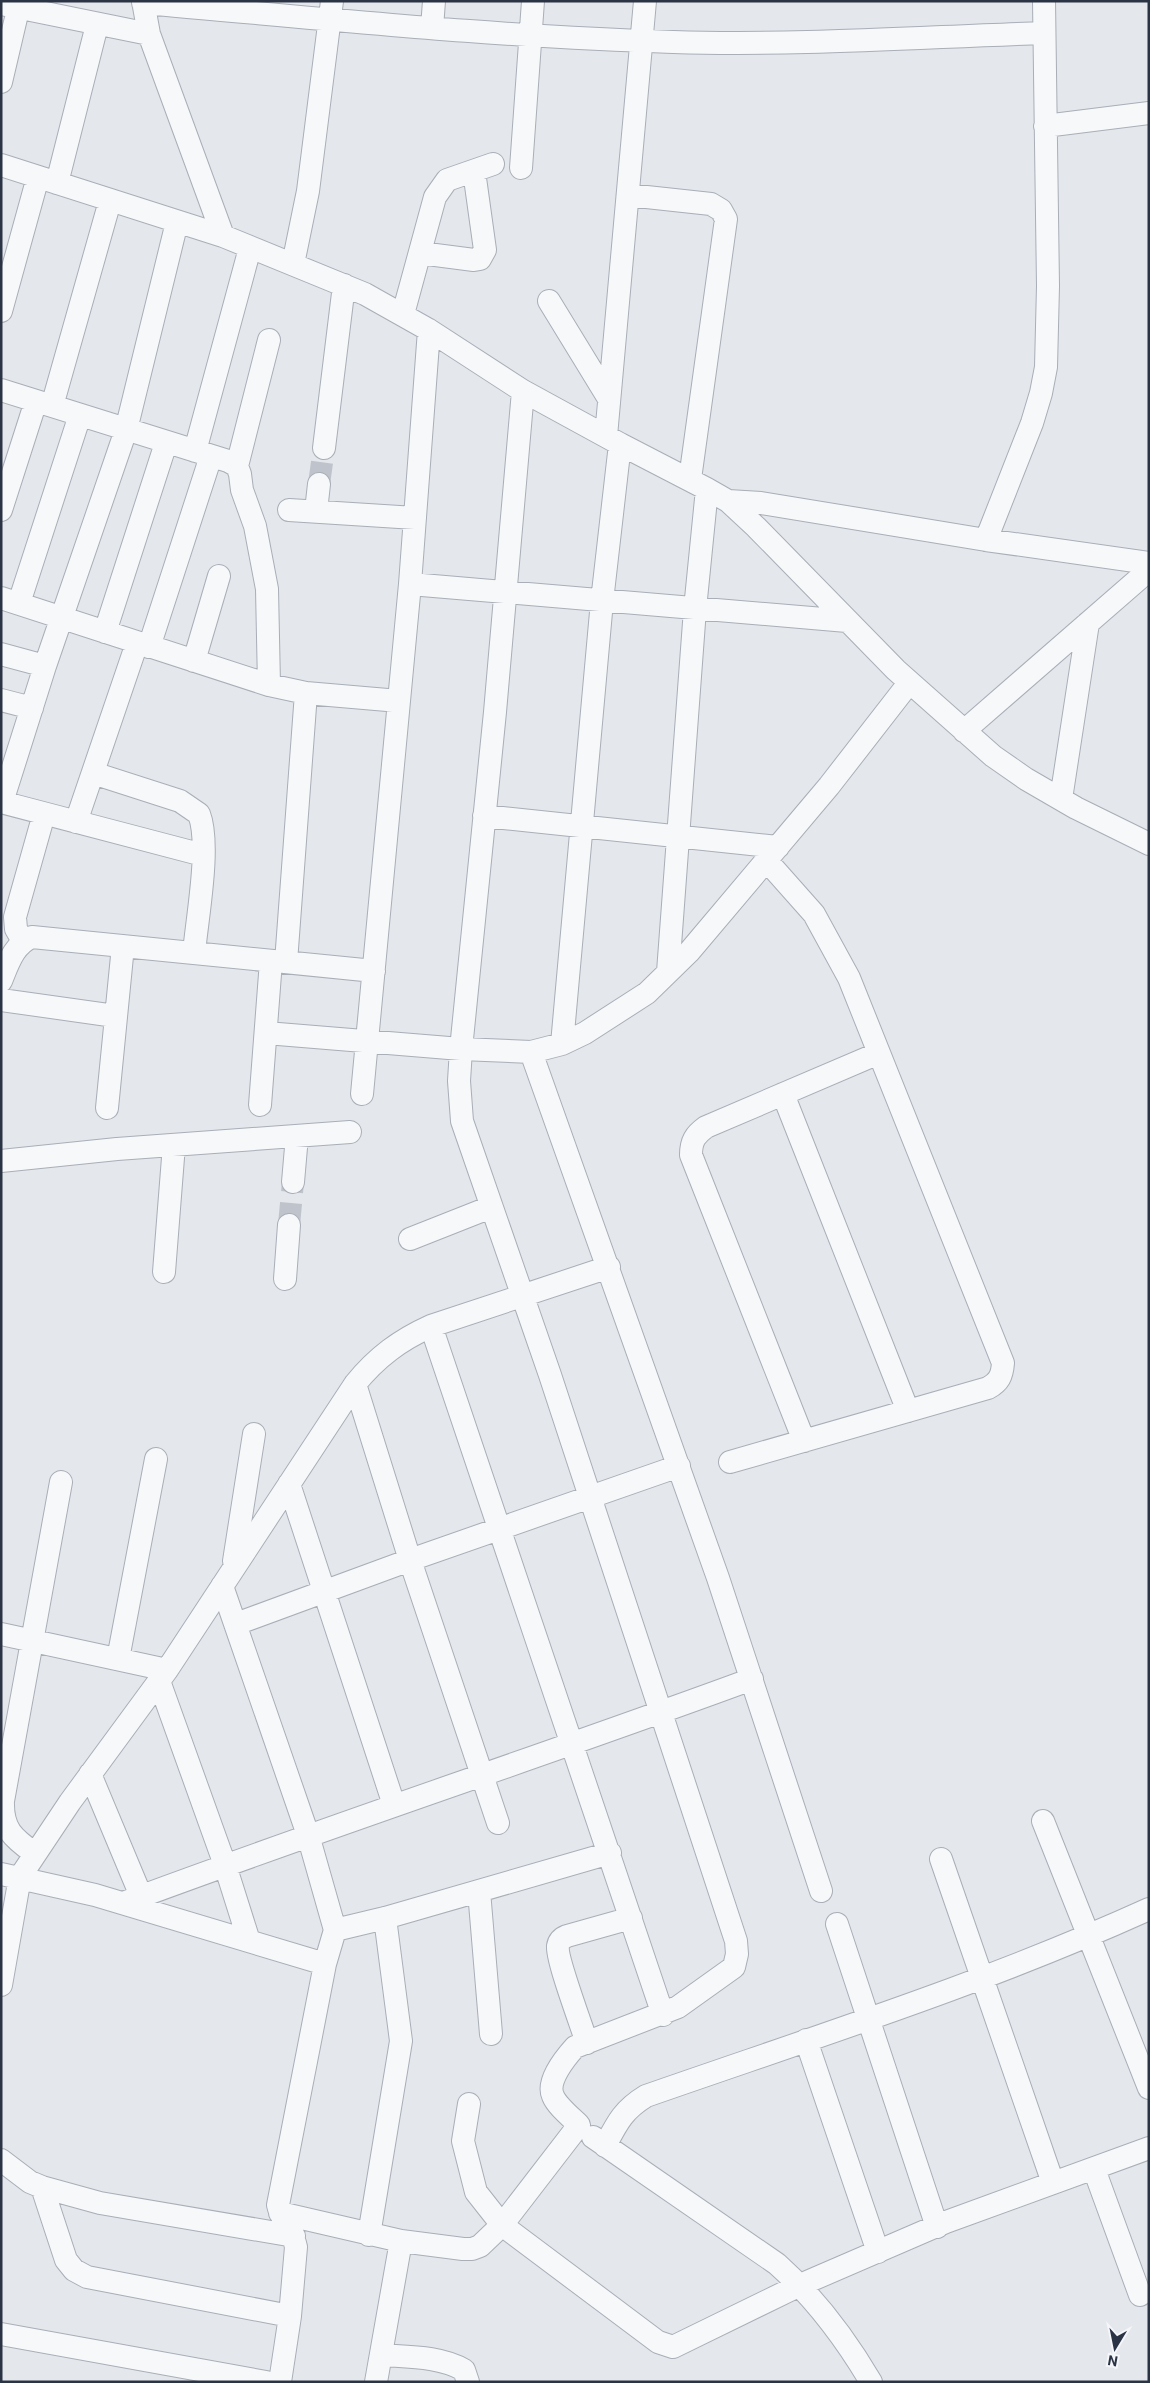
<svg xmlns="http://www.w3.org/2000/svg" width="1150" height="2383" font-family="Roboto,sans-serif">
<rect width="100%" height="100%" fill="#e4e7ec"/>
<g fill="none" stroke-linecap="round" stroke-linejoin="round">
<!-- minor-tunnel -->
<path stroke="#bfc3cb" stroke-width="22" stroke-dasharray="22 11" stroke-linecap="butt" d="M319,484L324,448
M289,1225L293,1182"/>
<!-- minor casing -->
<g stroke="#a9aeb7" stroke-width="24">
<path id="minor" d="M143,1L149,34L223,236
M143,3C319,18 496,37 673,42C796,46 921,37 1044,33
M1,4L149,34
M432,28L434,1
M1,82L20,1
M1045,126L1149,113
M1,165L223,236L365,294L429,330L523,391L620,444L707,489L728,501L756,527L896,670L993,756L1026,779L1076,808L1149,844
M521,168L533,1
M57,183L97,25
M628,195L711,204L721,210L726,219L690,479
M420,253L474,260L480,259L485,250L474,171
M293,264L308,191L332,1
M549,301L609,399
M1,311L38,177
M403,314L435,197L447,180L493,164
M1,390L228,461L237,466L240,474L242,490L255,526L267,589L269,685
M52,406L110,201
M606,436L645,1
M324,448L344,285
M195,451L250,248
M237,466L269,340
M728,501L761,503L986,540L1149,563
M1,510L36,401
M289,510L415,518
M316,511L319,484
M986,540L1032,423L1041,393L1046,367L1048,286L1044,1
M410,584L847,621
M1,598L269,685L306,693L399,701
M19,603L80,415
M105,632L166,443
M149,647L211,456
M1,654L45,666
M194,661L219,576
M1,700L32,708
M964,731L1149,570
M93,773L180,801L199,814C211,845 197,918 194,953
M1061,799L1088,623
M1,802L203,855
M2,802L45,666L126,430L177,222
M484,816L778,847
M76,822L137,643
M23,941L16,929L15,917L44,814
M286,962L306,693
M668,972L695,609L707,489
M1,981C8,964 14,944 32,937L374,971
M1,1000L115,1016
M266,1033L461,1049L531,1052L562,1044L585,1033L647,993L689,952L829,786L909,683
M562,1044L602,601L620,444
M531,1052L718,1578L821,1891
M362,1094L410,584L429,330
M783,1094L908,1411
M260,1105L271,961
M107,1108L123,946
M1,1161L117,1149L350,1132
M293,1182L297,1136
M410,1239L491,1207
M164,1272L174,1145
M285,1279L289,1225
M431,1326L663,2015
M355,1384L410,1560L498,1823
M804,1441L691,1155C691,1141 695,1135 706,1127L879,1053
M730,1462L988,1388C999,1382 1002,1376 1003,1363L849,978L814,914L767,861
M289,1484L394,1805
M234,1561L254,1434
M222,1586L308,1835L335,1930L325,1964L278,2205C281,2220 293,2231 296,2247L290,2316L280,2382
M236,1624L410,1560L679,1466
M1,1634L167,1670
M118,1659L156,1459
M159,1681L225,1865L249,1941
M90,1774L141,1896
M1043,1821L1149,2088
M34,1853C13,1838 2,1829 3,1801L61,1482
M941,1859L1053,2183
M1,1874L95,1895L325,1964
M479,1891L491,2034
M123,1903C332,1825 543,1756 752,1679
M837,1924L937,2227
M335,1930L385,1918L610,1853
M1,1985L20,1877L70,1802L167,1670L355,1384C377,1357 400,1340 431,1326L609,1267
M806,2040L878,2252
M587,2043C582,2027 556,1958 558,1946C559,1940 562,1938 567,1936L631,1918
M469,2104L463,2141L476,2192L502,2225L658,2342L673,2347L800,2285L946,2222L1149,2148
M593,2137L777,2264C815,2298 845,2338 871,2382
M605,2146C617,2123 623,2110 646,2096C815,2037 986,1983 1149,1909
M1,2160L30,2182L42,2187L100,2203L294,2236
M1094,2169L1140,2295
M42,2187L66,2260L74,2270L87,2277L290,2316
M280,2213L401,2241L376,2382
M369,2235L401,2041L385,1918
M401,2241L463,2249H472L480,2246L502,2225L579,2125C571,2117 557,2106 553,2096C546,2081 566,2057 575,2047L678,2007L734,1967L737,1954L736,1941L550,1375L462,1121L459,1081L461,1049L495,712L523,391
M1,2334L266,2382
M381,2355C408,2357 440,2356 464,2370L468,2382"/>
</g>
<!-- minor -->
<use href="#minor" stroke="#f7f8fa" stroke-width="22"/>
</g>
<!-- border -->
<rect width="1150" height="2383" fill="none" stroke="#2b3445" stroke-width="5"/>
<!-- north arrow -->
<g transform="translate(1115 2348) rotate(190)" stroke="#f4f6f9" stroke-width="4" paint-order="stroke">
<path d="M0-4L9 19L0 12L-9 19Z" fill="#2b3445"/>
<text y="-8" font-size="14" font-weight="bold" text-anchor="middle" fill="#2b3445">N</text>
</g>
</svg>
